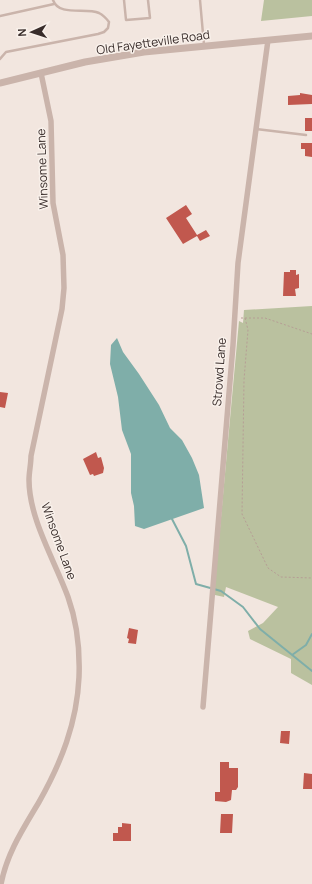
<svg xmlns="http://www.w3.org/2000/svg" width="312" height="884" font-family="Manrope,sans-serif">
<rect width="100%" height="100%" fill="#f2e6df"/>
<!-- green -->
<path fill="#bac19f" d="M264,0H312V16L261,21Z
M312,306V685L291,673V659L250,639L248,631L263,623L278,607L226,587L224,597L215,595V583L239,321L243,323L244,310Z"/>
<!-- water -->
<path fill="#7faea9" d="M117,338L123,352L139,374L159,405L170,428L182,440L192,458L199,475L204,508L144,529L135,526L134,506L131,493V454L122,430L118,397L110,364L111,345Z"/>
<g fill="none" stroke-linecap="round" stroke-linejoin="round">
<!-- stream -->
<path stroke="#7faea9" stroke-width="2" d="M172,519L186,546L196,584L221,591L243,607L260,629L312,671
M292,655L306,645L312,634"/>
</g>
<!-- building -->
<path fill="#c1584e" d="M300,93L312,95V104L288,105V96L300,95Z
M305,118H312V131H305Z
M301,143H312V157L305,156V149H301Z
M186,205L192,214L186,218L197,235L206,230L210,236L200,241L197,236L183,244L166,218Z
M290,270H296V275L299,274V288L295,289L296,296H283L284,272H290Z
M0,392L8,393L5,408L0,407Z
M96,452L98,458L101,457L104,468L103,473L94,476L93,474L90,475L83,459Z
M129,628L138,630L136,644L128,643L129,639L127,638Z
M281,731H290L289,744L280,743Z
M220,762H229V768H238V787L236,790H232L231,800L226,802L215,801V792H220Z
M304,773L312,774V789H303Z
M221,814H233L232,833H220Z
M122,823L131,824V841H113V833H118V827H122Z"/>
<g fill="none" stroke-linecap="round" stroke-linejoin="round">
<!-- path -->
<path stroke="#b69e95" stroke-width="1" stroke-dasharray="2 2" stroke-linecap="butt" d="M241,318H265L312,334
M245,318L248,330L244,380L242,514L268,568L281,577L312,578"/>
<!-- service -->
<path stroke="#cab4ab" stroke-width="2.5" d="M124,0L126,20L150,18L148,0
M200,0L204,45
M0,16L54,4
M0,59L6,52L98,34L104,32L108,28L109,22C106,18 103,15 99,13C86,7 59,17 53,0
M256,129L306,135"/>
<!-- minor -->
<path stroke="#cab4ab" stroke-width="5.5" d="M203,707L233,345L238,263L268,40
M1,884C7,853 23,829 39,802C61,763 77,723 79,677C80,650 77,622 68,597C55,561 29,519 29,480C29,472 31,464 31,456L62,309L64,288L63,255L53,203L51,121L41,73"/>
<!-- tertiary -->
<path stroke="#cab4ab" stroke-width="7" d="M0,83L85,62L144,52L312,36"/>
</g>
<g text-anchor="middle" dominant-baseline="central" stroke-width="3" stroke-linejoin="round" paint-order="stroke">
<!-- street labels -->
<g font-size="12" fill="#382c2a" stroke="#f9f1eb">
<text transform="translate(153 42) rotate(-8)">Old Fayetteville Road</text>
<text transform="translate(42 169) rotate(-92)">Winsome Lane</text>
<text transform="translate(219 372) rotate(-86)">Strowd Lane</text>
<text transform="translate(59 541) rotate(70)">Winsome Lane</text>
</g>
</g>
<!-- north arrow -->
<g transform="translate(32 32) rotate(267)" stroke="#f9f1eb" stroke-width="3" paint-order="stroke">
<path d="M0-3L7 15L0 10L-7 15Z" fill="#382c2a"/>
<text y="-6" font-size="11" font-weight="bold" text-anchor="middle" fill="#382c2a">N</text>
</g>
</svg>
